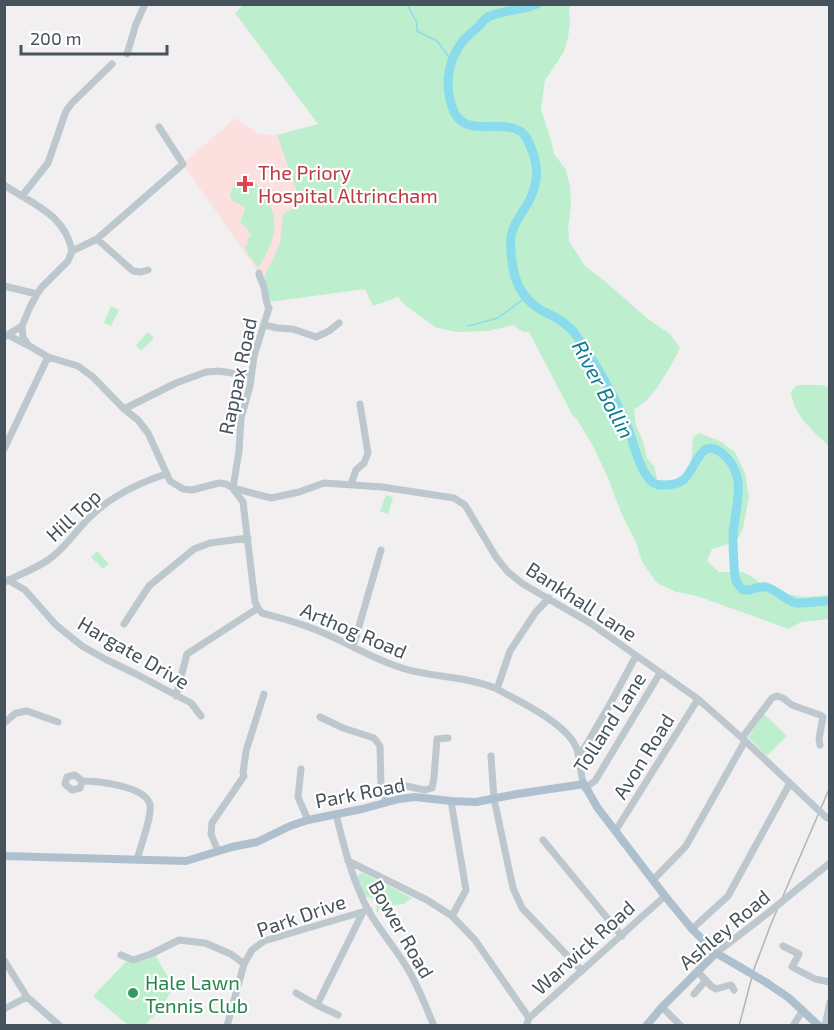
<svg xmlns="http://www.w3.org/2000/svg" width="834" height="1030" font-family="'Exo 2',sans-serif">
<rect width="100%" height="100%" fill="#f1efef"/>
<!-- medical -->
<path fill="#fbe0df" d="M235,118L258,134L277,135L301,204L283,214L280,244L263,279L183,164Z"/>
<!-- green -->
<path fill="#bdefce" d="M244,4L571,5L569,9L570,22L568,37L564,52L545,80L541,110L551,140L554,154L566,170L570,187L571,206L568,228L569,241L585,266L607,283L648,319L670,334L680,348C671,366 653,401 634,409L636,425L643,442L647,458L654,466L657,478L654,484C666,486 684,485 689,472C692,465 692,446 693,437L699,433L720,441L735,452L745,473L749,497L743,528L739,537L726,545L712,549L707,561L719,572H743L754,578L768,591L804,597L829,595V619L801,622L789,629L697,596L676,592L657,583L642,562L636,542L622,515L608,478L593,446L577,419L573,416L529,332H523L513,325L488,331L456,332L435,327L405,305L398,297L373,306L365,289L269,302L263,279L280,244L283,214L301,204L277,135L318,124L235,13Z
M244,177C255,180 260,186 265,196C282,222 274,243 258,268L244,248L248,243L247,240L251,235L247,229L240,222L245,210L243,206L233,201L230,196C232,187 235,180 244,177Z
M111,306L119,310L111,326L104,323Z
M148,332L154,338L141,351L136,345Z
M797,385H821L829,387V446C813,431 793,415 791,392Z
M386,495L393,497L388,514L380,511Z
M97,551L109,564L103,569L91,557Z
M764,714L787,736L767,756L748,737Z
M361,873L365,874L412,898L404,904L382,907L376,913C378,905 375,896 365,897L357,878L359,874Z
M156,956L171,983L168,988L172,990L158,1012L145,1025H128L93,996L126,962H139Z"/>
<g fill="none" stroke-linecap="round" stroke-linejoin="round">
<!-- stream -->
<path stroke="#8adcec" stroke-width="1.5" d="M407,4L417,23V31L437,41L452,61
M468,326L498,318L526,297"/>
<!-- river -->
<path stroke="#8adcec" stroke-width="9" d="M537,4C522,10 505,10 490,16C485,18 483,21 480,25C474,31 467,36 462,42C456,50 450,63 449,73C447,83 449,97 452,107C463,140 497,118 520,131C528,136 531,148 534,156C540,177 535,193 523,211C519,218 514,224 512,232C509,242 511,252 512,261C514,281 523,299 541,310C554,317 567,322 576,335C596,363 612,392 626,423C634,441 637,467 651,481C655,485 659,485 665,485C670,485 678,484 683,480C696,471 700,433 724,455C750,478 733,510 733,538C733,545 734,576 736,581C738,584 740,587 742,589C749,593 757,585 766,587C777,590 785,600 796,603C801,604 822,601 830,601"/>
<!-- minor -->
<path stroke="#bdc7ce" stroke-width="7" d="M127,54L136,24L145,4
M4,185C32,204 65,214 72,251L68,261L41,288L37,294L30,307L22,326L4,337
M22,196L48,163L66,111L72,103L112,64
M97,239L133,271L141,272L148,270
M72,251L97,239L183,164L159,127
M4,286L37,294
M265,325L277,328L293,329L316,337L329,331L339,323
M22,326L23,337L28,345L48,357L78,366L93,377L124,409L138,420L148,433L170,481L183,489L192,490L219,483L226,484L233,488L271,498L299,492L324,483L382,487L454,498L465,505L496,557L508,572L523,584L590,623L698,699L742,738L814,806
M8,335L27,345
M124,409L176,383L206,372L219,371L251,376
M4,449L48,357
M351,484L356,470L364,463L368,453L360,404
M233,488L239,451L241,418L250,386L254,356L269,308C265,302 266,295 264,288C263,282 259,278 259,273
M234,490L243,502L255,602L258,608L262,613C281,618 301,623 319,631C346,642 371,658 399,667C430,678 465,675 497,689C520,702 566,723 576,747C581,758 579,772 584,784
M8,580L25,590L56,625L82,646L105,659L136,674L191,703L201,716
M7,581C20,574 35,569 48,560C65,549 75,531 90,517C111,496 139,483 166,474
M124,624L149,586L194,549L210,543L248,538
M353,647L381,550
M497,689L510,651L535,613L549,598
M176,696L187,654L258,608
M320,717L343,728L374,738L380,746L381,787L386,802
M4,723L16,713L27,711L58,722
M742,738L772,698L777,696L783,698L792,705L820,715L823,717L819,739L820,745
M578,754L585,747L610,704L636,656
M491,756L494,799L513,888L522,908L582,971
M301,769L298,797L308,820
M82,781L80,788L72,790L65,784L67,777L75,775L82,781C98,781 146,786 150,805C152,817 140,847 137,860
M381,787L406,786L425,790L432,788L434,777L437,739L448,738
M585,788L595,781L660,673
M451,801L466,890L452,916
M336,814C344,847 352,879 368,910C380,931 397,950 409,971C419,988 426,1007 434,1026
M616,830L698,699
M543,840L622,936
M218,851L211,834L212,823L244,776L243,773L246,751L264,694
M348,861L427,900L452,916L475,940L529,1018
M653,880L686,846L745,741
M801,886L830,863
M692,929L728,896L790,783
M783,946L799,954L792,967L815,979L830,982
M716,953L768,913
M121,955L133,960L151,954L179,940L205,943L231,954L244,964
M4,960L27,997L60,1026
M698,972L711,986L716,989L730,985L732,986L734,990
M296,993L317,1005L338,1015
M694,994L706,980
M317,1005L363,912
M662,1007L681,1026
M4,1009L27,997
M227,1026L244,964L252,950L264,941L369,910
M526,1026L529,1018L665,896
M793,1026L803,1010
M825,1026L830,1002"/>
<!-- major -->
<path stroke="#aec0ce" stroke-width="8" d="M4,856L186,861L232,847L257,842L290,826L308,820L362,809L399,799L415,797L451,801L476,802L517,794L584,784L597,807L665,896L692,929L716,953L740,967
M767,983L789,998L819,1026
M646,1026L662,1007L716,953"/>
<!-- rail -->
<path stroke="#b1b4b9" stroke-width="1.5" d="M739,1026L754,969L771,924L830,787"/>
<!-- minor-bridge -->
<path stroke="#bdc7ce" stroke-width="7" d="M814,806L827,818
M768,913L801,886"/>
<!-- major-bridge -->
<path stroke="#aec0ce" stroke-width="8" d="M740,967L767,983"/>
</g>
<!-- markers -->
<path fill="#e0444e" stroke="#fff" stroke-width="2" d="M242 175h6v6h6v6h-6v6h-6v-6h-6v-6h6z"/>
<circle fill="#2e9e5b" stroke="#fff" stroke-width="2" cx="133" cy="993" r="6"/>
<g text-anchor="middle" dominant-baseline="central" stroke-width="4.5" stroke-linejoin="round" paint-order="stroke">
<!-- health labels -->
<g font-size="20" fill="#be3a42" stroke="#fff" text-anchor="start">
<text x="258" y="172">The Priory<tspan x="258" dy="23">Hospital Altrincham</tspan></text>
</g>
<!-- street labels -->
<g font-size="20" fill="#47535c" stroke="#fff">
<text transform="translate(237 376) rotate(-78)">Rappax Road</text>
<text transform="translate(73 515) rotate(-43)">Hill Top</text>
<text transform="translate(582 601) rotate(33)">Bankhall Lane</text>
<text transform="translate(354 630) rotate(23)">Arthog Road</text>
<text transform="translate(134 652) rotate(30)">Hargate Drive</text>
<text transform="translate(609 722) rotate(-57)">Tolland Lane</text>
<text transform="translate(643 756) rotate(-58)">Avon Road</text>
<text transform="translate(360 792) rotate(-11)">Park Road</text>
<text transform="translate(301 915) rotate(-19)">Park Drive</text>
<text transform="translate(402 929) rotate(60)">Bower Road</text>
<text transform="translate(724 929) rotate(-40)">Ashley Road</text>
<text transform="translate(583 947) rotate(-42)">Warwick Road</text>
</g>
<!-- leisure labels -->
<g font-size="20" fill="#27864d" stroke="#fff" text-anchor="start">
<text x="145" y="982">Hale Lawn<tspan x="145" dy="23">Tennis Club</tspan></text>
</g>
<!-- water labels -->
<g font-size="21" font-style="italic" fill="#0e7d92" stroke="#fff">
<text transform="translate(604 389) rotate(62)">River Bollin</text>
</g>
</g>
<!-- border -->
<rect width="834" height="1030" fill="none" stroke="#47535c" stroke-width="12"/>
<!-- scale -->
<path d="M21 45v9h146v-9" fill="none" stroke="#47535c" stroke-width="3"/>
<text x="30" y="45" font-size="18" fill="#47535c" stroke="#ffffff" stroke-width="4.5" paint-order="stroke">200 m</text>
</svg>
